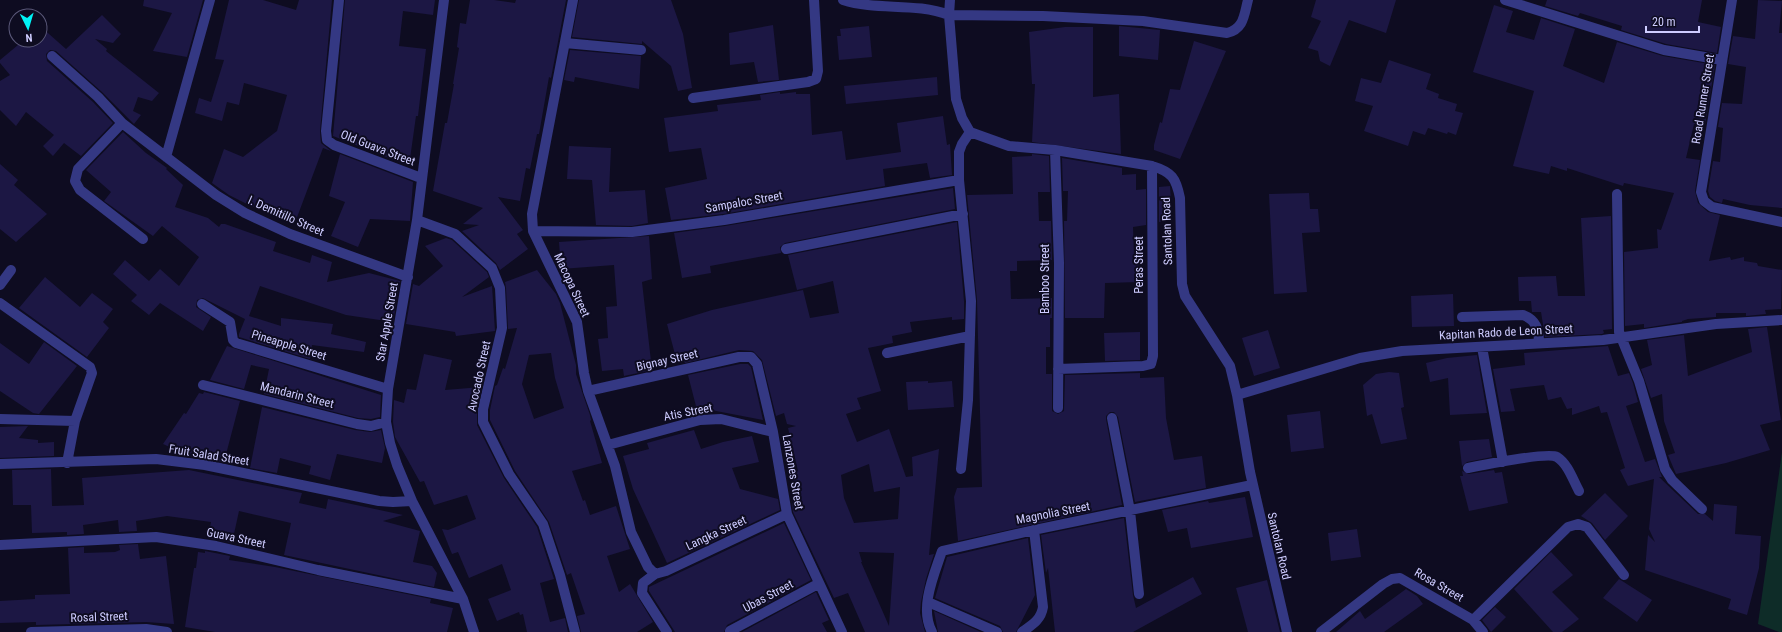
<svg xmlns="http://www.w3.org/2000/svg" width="1782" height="632" font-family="'Roboto Condensed',sans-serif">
<rect width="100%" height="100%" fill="#0e0c21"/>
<!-- green -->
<path fill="#0e2c28" d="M1782,452V632H1779L1758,624Z"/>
<!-- building -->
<path fill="#1c1744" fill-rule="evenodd" d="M144,0H203L187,57L153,51L172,13L143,6Z
M229,0H263L296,10L299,0H332L320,131L321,143L331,151L323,148L296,220H290L249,205L229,195L212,183L224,149L243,157L277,131L287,95L244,83L239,105L227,102L222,121L195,113L199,98L211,102L224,60L215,59Z
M345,0H435L433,15L403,11L399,46L426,49L418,116H416L409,166L333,136Z
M470,0H494L515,3L516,0H566L551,78L549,77L539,134H537L530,169L526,168L520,201L498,197L523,230L517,234L528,249L500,270L496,263L462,231L479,225L463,224L483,208L433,191L445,123H447L454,84H453L459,48L457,47L460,23L466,24Z
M579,0H671L683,34L692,88L678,91L671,66L642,41V44L572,37Z
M1316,0H1396L1386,33L1349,20L1330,66L1320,61L1318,51L1308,48L1321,21L1311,17Z
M1547,0H1702L1698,22L1721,27L1717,53L1666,44L1621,30L1622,26L1580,13L1578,16L1545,6Z
M1758,0L1782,1L1779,33H1782V208L1750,205L1723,199L1722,203L1715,201L1710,197L1708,191L1713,161L1720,162L1723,128L1718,127L1722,103L1742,104L1746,67L1728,64L1733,36L1755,39Z
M1494,5L1513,11L1506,32L1534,40L1541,18L1575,29L1563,66L1604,83L1617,42L1663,56L1715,65L1705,125L1694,124L1686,158L1700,160L1695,191L1698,203L1708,212L1720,215L1709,261L1730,257L1731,260L1744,257V261L1757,263L1758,266L1782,270L1781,309L1765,310L1766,314L1746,316V313H1716V317L1688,319L1682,321V322L1644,328V324L1625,326L1624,252L1658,248L1657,229L1661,230L1674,193L1624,183L1623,186L1567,168V171L1551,166L1549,174L1513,166L1534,91L1473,72Z
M102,15L121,34L113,43L95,39L107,49L106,51L159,93L152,101L138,97L133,111L141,115L134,124L102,92L56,51L50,50L46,54L47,61L93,102L113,123L81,156L64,143L53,156L43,146L54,135L26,112L16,126L0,110V81L10,75L0,63V60L24,40H40V26L66,49Z
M773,25L779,80L758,82L754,62L730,65L729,33Z
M869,26L872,57L839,60L837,36H841L840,29Z
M1119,26L1160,30L1158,60L1119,56Z
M1065,27H1093V97L1119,94L1121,154L1032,142L1035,84H1032L1029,32Z
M1194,41L1226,51L1180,159L1154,150V145L1160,122L1162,123L1170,89L1180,90Z
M570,50L641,56L639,89L575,77L574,82L564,80Z
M1389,60L1431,74L1426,89L1439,94L1438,98L1457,104L1455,111L1463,113L1456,135L1448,132L1447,134L1428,128L1425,135L1413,131L1408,146L1364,131L1373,106L1355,101L1361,78L1381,83Z
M937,77L938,95L846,104L844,86Z
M780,92V94L796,92V94H810L812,135L842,131L846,160L901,152L897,123L943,116L947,145L950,144L952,175L930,178L927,163L883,169L885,186L723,214L671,220L665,188L707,179L701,148L669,152L664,118L718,111L717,105L761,100L760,95Z
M123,132L146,153L167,168L166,169L183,185L175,207L208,218L219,227L221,224H225L276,242L273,251L310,263L312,255L332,262L327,282L369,273L400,281L393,322L346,315L260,286L249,316L281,326V318L333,324L331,334L366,342L364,352L312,345L310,359L239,337V334L245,319L203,298L197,300L196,307L211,317L203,331L160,303L149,315L131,301L137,295L113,274L125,260L149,281L160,269L179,286L199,257L162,226L153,236L104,201L111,192L86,170Z
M569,146L611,148L609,192L645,190L648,223L632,226L596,225L592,180L567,179Z
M340,154L413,182L410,221L370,219L358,247L331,236L345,202L329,196Z
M1032,154L1049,156L1050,192H1038L1039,221H1051L1052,260L1017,261V271H1010L1011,299L1052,298V318H1050V347H1046V374H1052V411L1058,414L1064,411L1065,375L1140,373V378L1164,377L1166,418L1174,460L1202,456L1206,488L1135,502L1118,417L1114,412H1110L1106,416V419L1122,505L958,541L954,497L957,488L982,487L977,300L967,195L1013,194L1012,157L1032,156Z
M1062,158L1122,168V175L1136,174V190L1146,189V225L1133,227L1134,257H1138L1139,282L1105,283L1104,318H1065L1064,221H1067L1068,191H1063Z
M0,164L18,180L14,185L47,214L16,242L0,229Z
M1170,186L1172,220L1159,222V187Z
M953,188L955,209L785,243L780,247L781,253L710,266L711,273L682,278L674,233L725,226Z
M1309,193L1310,209H1318L1320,232L1302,233L1307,292L1274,294L1269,194Z
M1611,216L1612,329L1603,330L1604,333L1602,334L1545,337L1541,312H1532L1531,301H1519L1518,277L1556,276L1558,296H1585L1581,218Z
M957,222L964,301V319L952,320V317L910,322L912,332L892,336L893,343L868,348L881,391L857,398L861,409L846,414L857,442L889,429L906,477L913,476L912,457L939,449L929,555L934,554L926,579L921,602L920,613L925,632H865L848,593L834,598L793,512L792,503L797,505L791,473L798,471L788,428L796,426L787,424L784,413L776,416L762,360L753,351L739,350L685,363L684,361L677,362L667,324L712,310L803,290L810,318L839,313L833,281L797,290L788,255ZM869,464L874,492L900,487L898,519L854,523L844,498L841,475ZM859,552L894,553L889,626L861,562H862Z
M649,236L652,279L642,282L652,370L624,376L623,369L602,371L598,339L608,338L606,307L617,306L614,265L561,269L559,242Z
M446,238L452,240L487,272L489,277L462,297L492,286L495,331L456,336L455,332L406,324L413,284L419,286L443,266L425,246Z
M537,270L556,294L560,303L576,365V374L590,415L591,420L590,421L602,463L572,471L583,501L585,500L590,515L616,506L630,549L607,556L619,592L630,584L653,622L637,632H581L577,616L585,614L571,573L567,575L549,522L515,471L490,420V410L495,386L497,385L503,368L505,369L517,328L508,329L506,288L505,282ZM551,353L555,378L564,408L534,419L522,384L529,355Z
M45,277L80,307L92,293L113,309L103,322L109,328L87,357L19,308Z
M1453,294L1454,326L1412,327L1411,296Z
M1767,327L1781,420L1760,425L1770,450L1726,463L1676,474L1668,455L1675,453L1664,421L1662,394L1651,398L1641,369L1652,365L1647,340L1684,335L1688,376L1752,352L1748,329Z
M1268,330L1280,368L1254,376L1242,338Z
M1140,332V360L1105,361L1104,333Z
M44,342L77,366L39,414L33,413L0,391V343L29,364Z
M227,346L381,395L380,417L371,419L358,418L264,394L269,369L251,365L244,389L210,380Z
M1608,346L1618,376L1629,373L1633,383L1638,402L1626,406L1645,462L1655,459L1662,477H1659L1698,514H1705L1713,521L1714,504L1737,506L1735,534L1761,536L1759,568L1747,615L1728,609L1731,599L1645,570L1648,535L1655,542L1649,529L1654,479L1628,486L1620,470L1625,468L1607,412L1601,413L1599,406L1572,415V408L1567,409L1561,397L1548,400L1544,385L1510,389L1515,411L1501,412L1493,369L1525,365L1524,353Z
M424,354L452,360L445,390L482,387L477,408V425L504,478L537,527L554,579L540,583L550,622L565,618L568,632H527L523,614L520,615L519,612L497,621L488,599L511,590L502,564L469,578L458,552L452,554L442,529L448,530L476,519L467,495L434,505L424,481L420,482L395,437L393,422L394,400L404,403L407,389L416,390Z
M1477,355L1487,413L1450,415L1448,378L1430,382L1426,363L1447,358Z
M740,364H748L751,367L763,420L711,410L712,413L698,414L688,375Z
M1389,372L1399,373L1404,407L1401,408L1407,439L1381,444L1372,414L1367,416L1363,385L1376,374Z
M928,381V383L952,381L954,407L908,410L906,382Z
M204,392L240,401L224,462L192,457L163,444L184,413L186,414L199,393L203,394Z
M262,407L355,430L370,432L381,430L385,448L382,463L337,454L330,480L309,474L311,466L280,458L277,473L250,468Z
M1320,411L1324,448L1291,452L1287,415Z
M28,426L19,438L38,440V443L54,442V456L0,458V427Z
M694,430L701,449L723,442L752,436L759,462L732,468L740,489L778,499L780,510L667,563L633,489L623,456L649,449L647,443Z
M1489,439L1492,457L1467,462L1462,466L1459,441Z
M51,469L52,506L84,505L82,478L189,470L302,493L299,503L326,509L328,499L403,515L383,521L420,531L413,562L432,566L437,573L434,587L284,555L291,523L239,511L232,543L208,538L211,522L167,516L136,521L137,531L119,532L118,520L83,525L84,534L67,535V532L32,533L31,505H13L12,470Z
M1494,470L1495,473L1502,472L1508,503L1469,511L1460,476H1463L1462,471L1469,474Z
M1605,493L1628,516L1605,540L1592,523L1581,516Z
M1245,497L1253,537L1191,548L1187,528L1168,532L1162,510L1208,501L1209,503Z
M1124,518L1133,595L1136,608L1193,577L1202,594L1133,632H1055L1048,568L1046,573L1041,535Z
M784,523L811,580L727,625L724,632H675L649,591V587Z
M1357,529L1361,557L1331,561L1328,533Z
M1028,538L1035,595L1016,632H1003L1000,626L935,598L947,557Z
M138,544L140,559L166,556L174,624L146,622L36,625V622L0,623V601L35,599V595L70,594L68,548L84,547V553L115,552L120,550L119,545Z
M205,551L230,556L229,560L275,567L431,599L430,603L453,608L447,632H215L185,627L194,568H196L198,552L205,553Z
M1551,552L1573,575L1552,592L1579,619L1562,632H1553L1514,589Z
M1619,579L1652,600L1637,622L1603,598Z
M1267,580L1280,632H1248L1236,588Z
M1406,589L1417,596L1423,604L1384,632H1336L1360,611L1365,619Z
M816,592L829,620L822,623L827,632H742Z
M1495,607L1506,617L1491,632L1482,620Z
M934,611L981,632H938Z"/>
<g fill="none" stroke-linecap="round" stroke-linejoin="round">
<!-- minor -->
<path stroke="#343883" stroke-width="10" d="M339,0L326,131L327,140L334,145L421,178
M444,0L417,220L388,389L386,422L390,443L397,465L412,501L463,599L474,632
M573,0L532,214L533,231L577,322L584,373L588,391L615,466L631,532L648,567L655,574
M843,0C877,11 915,2 949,15L956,99L962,118L970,132L1009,146L1055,150L1152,166C1172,172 1176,178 1180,198L1182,284L1185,296L1230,366L1237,395L1250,472L1287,632
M950,0L949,15L1043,16L1143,21L1227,33C1244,29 1244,15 1248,0
M1505,0L1664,50L1722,60
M1732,0L1701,192L1704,201L1712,207L1782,222
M565,43L641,50
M52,56L98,97L122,123L216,195L245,213L290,234L408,277
M693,98L808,82L816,79L818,71L814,0
M122,123L78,169L75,181L80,190L143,239
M1055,150L1059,263L1058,408
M166,157L210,0
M1617,194L1619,332L1639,381L1665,469L1672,480L1702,509
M417,220L455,234L492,268L500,288L502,328L483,409V422L509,474L543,524L560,575L575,632
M533,231L632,232L724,220L959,180
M786,249L963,214
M0,285L11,270
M0,303L90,367L92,373L75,421L67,463
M202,304L230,322L233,340L236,343L388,389
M1462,317L1523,315C1536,320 1539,329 1539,343
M1482,347L1503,462
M887,353L970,336
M1058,369L1143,366L1151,364L1153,356L1152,166
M203,385L357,424L371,426L386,422
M588,391L739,357H751L757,364L773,432L787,514L842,632
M1237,395L1360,358L1402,351L1603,340L1716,324L1782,320
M1112,418L1130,511L1139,594
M0,419L75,421
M608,445L700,420L721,419L773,432
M0,464L156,459L205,465L379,501L393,502L412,501
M1468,468C1483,465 1547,452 1557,457C1568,464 1573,480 1579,491
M961,469L968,400L971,301L959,180V152L962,144L970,132
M0,545L156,537L216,546L318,570L463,599
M928,602L997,632
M1473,620L1568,527L1578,524L1587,527L1624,575
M730,631L818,584
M31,632L146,629L167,632
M667,632L642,593L643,583L655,574L666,571L787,514
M932,632C919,608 934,575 942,551L1034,530L1252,485
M1022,632C1032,625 1041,620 1043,607L1034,530
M1321,632L1383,584L1392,579L1400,578L1473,620L1483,632"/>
</g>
<g text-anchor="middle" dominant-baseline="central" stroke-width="4" stroke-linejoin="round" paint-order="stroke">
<!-- street labels -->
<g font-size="12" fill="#ceccff" stroke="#0e0c21">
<text transform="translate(1703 99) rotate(-81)">Road Runner Street</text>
<text transform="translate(378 148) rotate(21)">Old Guava Street</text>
<text transform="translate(744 202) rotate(-10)">Sampaloc Street</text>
<text transform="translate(286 216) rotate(24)">I. Demitillo Street</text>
<text transform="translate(1167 231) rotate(-92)">Santolan Road</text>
<text transform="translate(1139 265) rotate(-90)">Peras Street</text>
<text transform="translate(1045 279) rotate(-90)">Bamboo Street</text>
<text transform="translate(572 285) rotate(65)">Macopa Street</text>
<text transform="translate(387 322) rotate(-80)">Star Apple Street</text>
<text transform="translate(1506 332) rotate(-3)">Kapitan Rado de Leon Street</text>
<text transform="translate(289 345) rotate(17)">Pineapple Street</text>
<text transform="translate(667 360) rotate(-13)">Bignay Street</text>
<text transform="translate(479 376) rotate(-78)">Avocado Street</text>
<text transform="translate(297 395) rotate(14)">Mandarin Street</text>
<text transform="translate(688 412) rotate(-11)">Atis Street</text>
<text transform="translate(209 455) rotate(9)">Fruit Salad Street</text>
<text transform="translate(793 472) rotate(80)">Lanzones Street</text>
<text transform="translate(1053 513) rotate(-11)">Magnolia Street</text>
<text transform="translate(716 533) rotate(-25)">Langka Street</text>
<text transform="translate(236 538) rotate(12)">Guava Street</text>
<text transform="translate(1279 546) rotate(77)">Santolan Road</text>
<text transform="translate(1439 585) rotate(30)">Rosa Street</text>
<text transform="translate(768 596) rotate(-28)">Ubas Street</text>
<text transform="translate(99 617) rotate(-2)">Rosal Street</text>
</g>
</g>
<!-- north arrow -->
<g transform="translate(28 28) rotate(175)"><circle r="19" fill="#0e0c21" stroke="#5b597a"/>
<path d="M0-3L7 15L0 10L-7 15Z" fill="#00f4f7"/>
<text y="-6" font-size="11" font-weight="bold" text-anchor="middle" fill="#ceccff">N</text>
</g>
<!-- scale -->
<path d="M1646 26v6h53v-6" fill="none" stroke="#ceccff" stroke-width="2"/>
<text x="1652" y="26" font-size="12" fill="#ceccff" stroke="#0e0c21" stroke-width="3" paint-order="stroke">20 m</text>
</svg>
